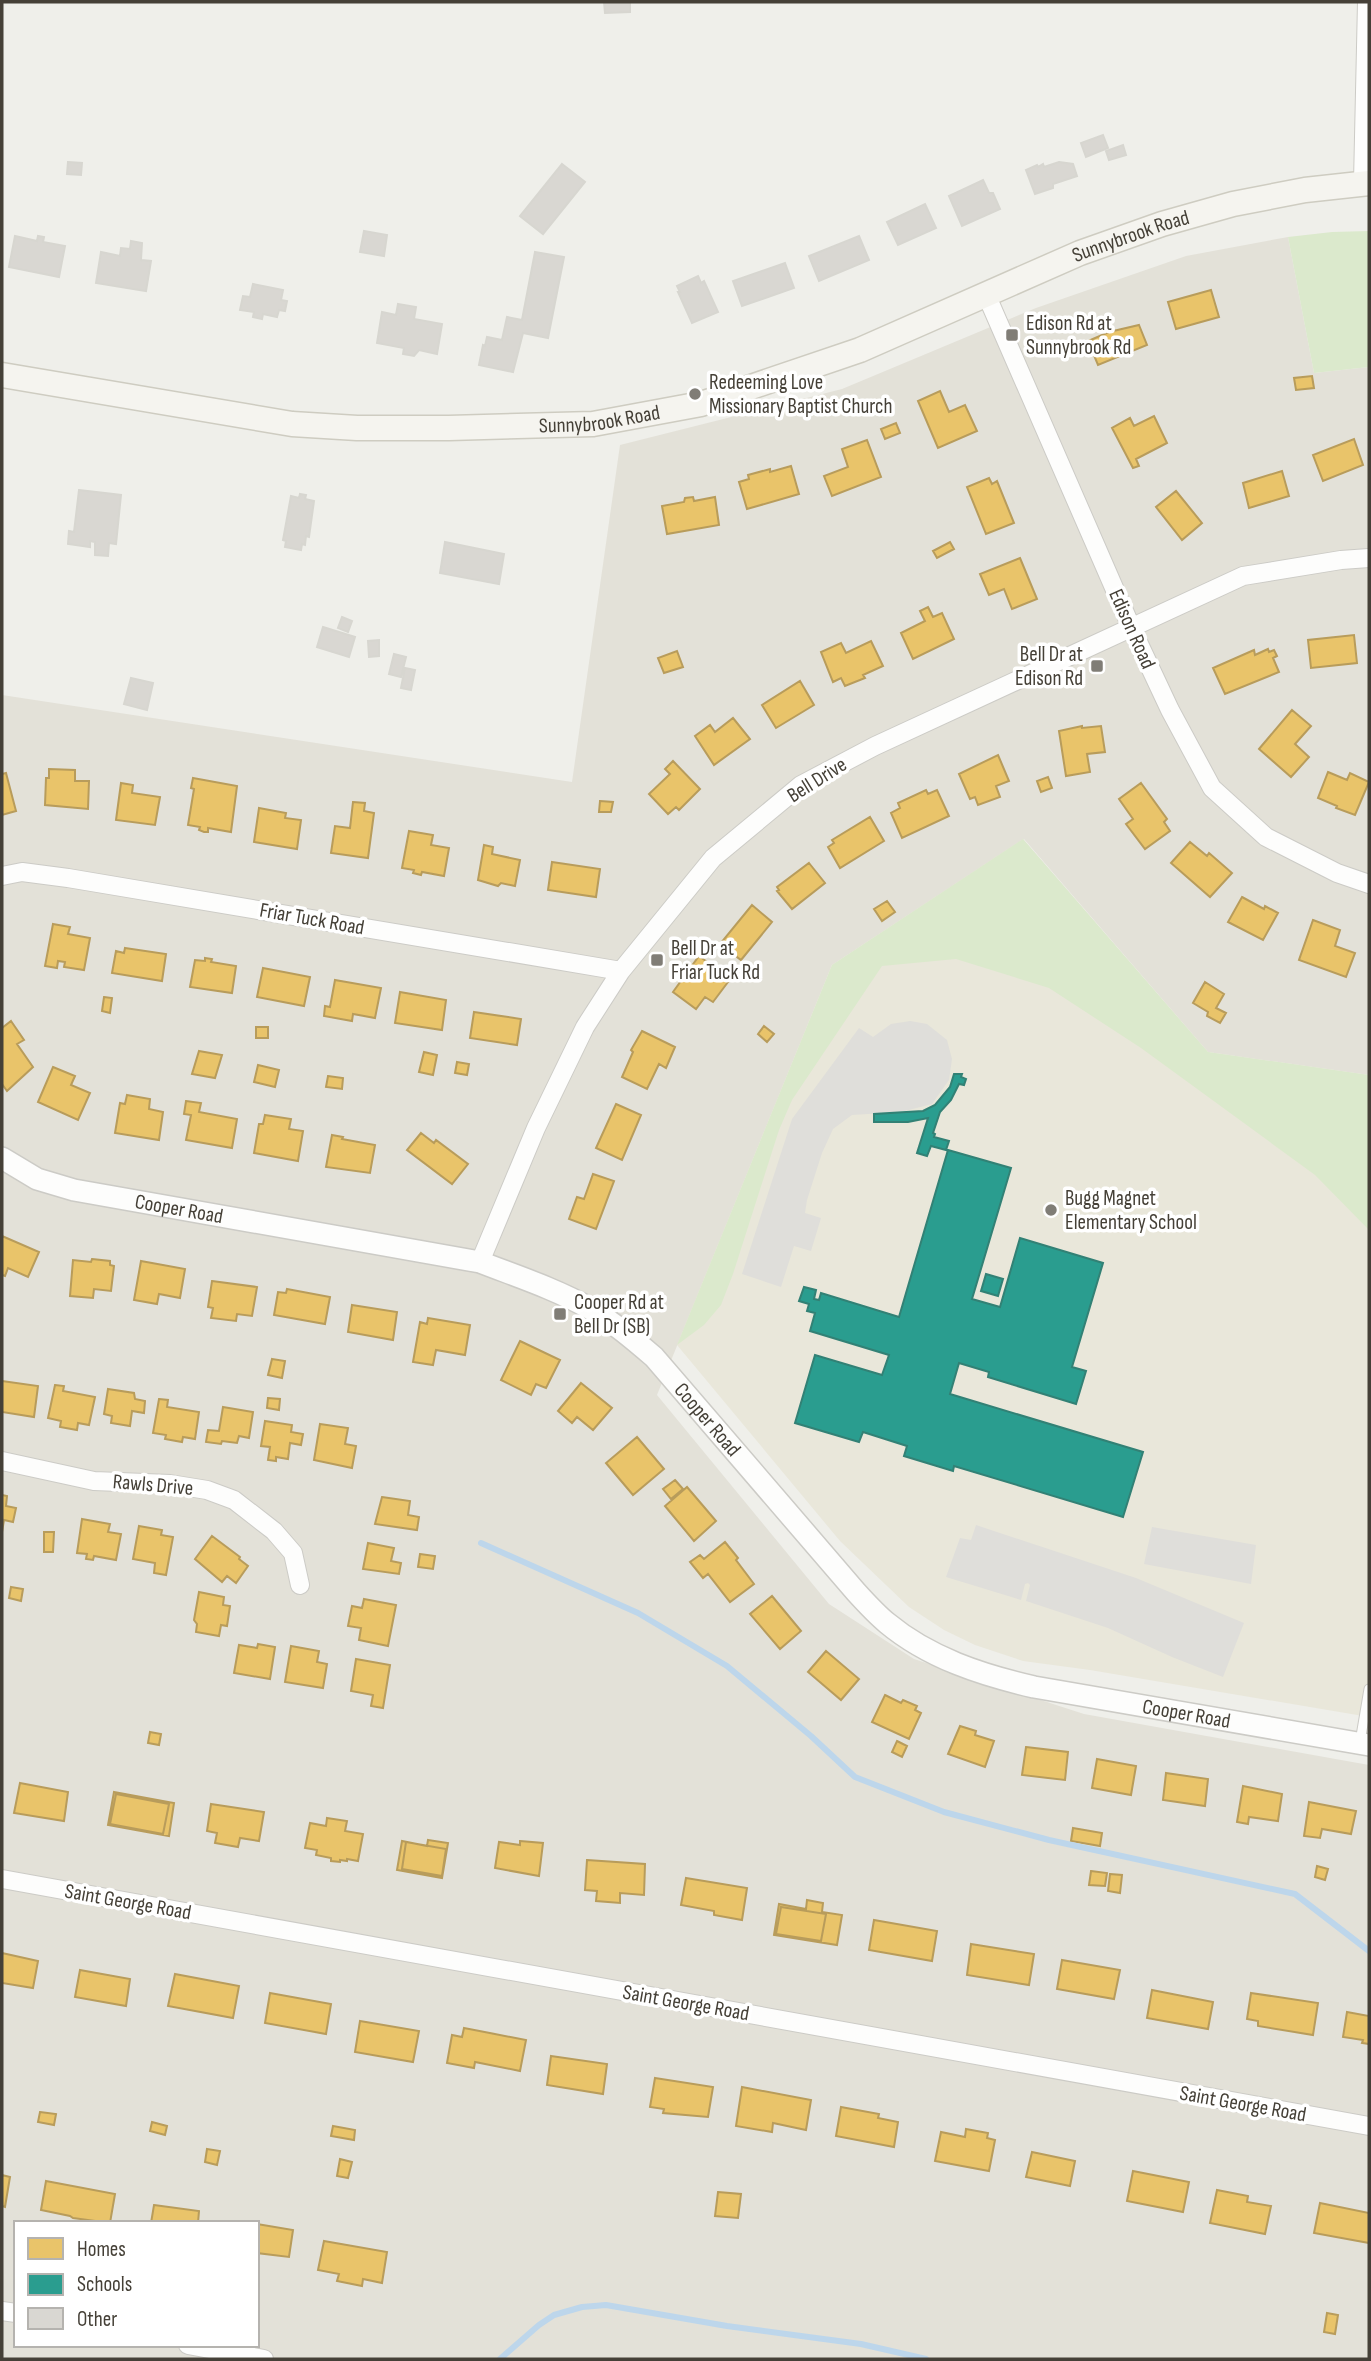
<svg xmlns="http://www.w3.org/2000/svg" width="1371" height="2361" font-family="'Sofia Sans Condensed',sans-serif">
<rect width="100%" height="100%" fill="#efefea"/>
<!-- residential -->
<path fill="#e3e1d8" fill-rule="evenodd" d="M1288,237L1314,373L1369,367V1075L1208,1052L1024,839L832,965L657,1395L829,1604L914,1659L1084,1714L1369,1765V2359H2V695L572,782L620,445L842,389L1036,308L1186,256ZM16,2223H257V2345H16Z"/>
<!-- education -->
<path fill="#e9e7da" d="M1023,839L1208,1052L1369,1075V1717L1090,1670L1023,1661L975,1645L944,1630L909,1607L840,1541L677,1345L832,965Z"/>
<!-- green -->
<path fill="#dbe9cc" d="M1369,231V367L1314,373L1288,237L1332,232Z
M1023,839L1208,1052L1369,1075V1230L1315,1175L1141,1048L1049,988L956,959L882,966L792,1100L779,1130L733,1274L721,1305L704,1325L677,1345L832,965Z"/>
<!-- parking -->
<path fill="#dfdeda" d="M910,1021L927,1024L947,1040L952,1059L949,1080L932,1104L901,1112L852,1115L833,1129L822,1153L807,1200L805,1213L821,1218L811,1251L794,1246L781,1287L742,1274L792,1119L859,1028L873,1037L891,1024Z
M976,1525L1136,1578L1244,1623L1223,1677L1172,1657L1108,1628L1026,1601L1030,1585L1028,1583L1025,1584L1021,1600L946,1577L960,1538L971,1540Z
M1152,1527L1256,1545L1251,1584L1144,1564Z"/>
<!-- homes -->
<path fill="#e9c46a" stroke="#b89c5b" stroke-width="2" d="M1211,290L1219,317L1176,329L1168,302Z
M1139,325L1147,345L1098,365L1088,341L1109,332Z
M1312,376L1314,388L1296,390L1294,378Z
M940,391L949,412L965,405L977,431L938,448L918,401Z
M1154,416L1167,443L1136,459L1139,466L1133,468L1112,428L1130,418L1134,426Z
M896,423L900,433L885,439L881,429Z
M1354,439L1363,465L1323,481L1313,455Z
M867,440L881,477L832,496L824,476L848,467L842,449Z
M791,466L799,494L747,509L739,482L749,479L748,475L770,469V472Z
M1282,471L1289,496L1249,508L1243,483Z
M989,478L992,484L997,481L1014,523L986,534L967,487Z
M1176,491L1202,523L1182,540L1156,507Z
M693,497L694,501L715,497L719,525L667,534L662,506L684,502L685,498Z
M950,542L954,549L937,558L933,551Z
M1020,558L1037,599L1012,609L1004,589L989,595L980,574Z
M928,607L933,617L942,613L954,639L913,659L901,633L925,621L920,611Z
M1354,635L1357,663L1311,668L1308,640Z
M871,641L883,666L863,675L865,678L845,686L841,678L833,682L821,652L841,643L846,653Z
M1268,649L1269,652L1274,650L1277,656L1273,658L1279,672L1225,694L1213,668L1254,650L1255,655Z
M677,651L683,667L664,673L658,658Z
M800,681L814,705L776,728L762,705Z
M1292,710L1311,726L1295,744L1309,757L1291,777L1259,749Z
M733,718L750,739L714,765L695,736L710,725L715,732Z
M1082,726V728L1101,726L1105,752L1087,754L1090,772L1066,776L1059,731Z
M998,755L1009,781L996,786L1000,797L978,805L975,797L970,799L959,774Z
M673,761L700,789L679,810L676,807L668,814L649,794L670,774L665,769Z
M49,769L75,770V781H89L88,809L45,805L46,778H49Z
M1328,772L1347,780L1350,773L1369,782L1355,815L1336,808L1337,806L1318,798Z
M6,773L16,811L2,815V774Z
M1048,777L1052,788L1041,792L1037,781Z
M193,778L237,786L231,832L208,828V832H204L199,830L200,827L188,825L194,789L191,788Z
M121,783L133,785L132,793L160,797L155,825L116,820Z
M1141,783L1167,819L1164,822L1170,831L1145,849L1126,824L1133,819L1119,799Z
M926,790L928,794L937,790L949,816L902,838L891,813L900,808L898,803Z
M600,801L613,802L611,812H599Z
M353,802L365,803L364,811L374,813L368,858L331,853L335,826L350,828Z
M259,808L286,813L285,818L301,820L297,849L254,842Z
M870,817L884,841L840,868L828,847L834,843L832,840Z
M409,831L433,835L431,845L449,848L444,876L422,872L421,875L413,873L414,870L402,868Z
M1190,842L1207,856L1209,853L1232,873L1210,897L1171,863Z
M484,845L493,847L492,854L520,860L515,886L501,883L498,886L478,880Z
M552,862L600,869L596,897L548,890Z
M809,863L825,883L792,909L777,891L779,890L777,887Z
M1242,897L1264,909L1265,906L1278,913L1263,940L1228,922Z
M887,901L895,912L882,921L874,909Z
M752,905L772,922L741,960L720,944Z
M1313,920L1340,930L1335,946L1355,953L1346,977L1299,960Z
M53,924L70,927L68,934L90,938L84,970L64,967L65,962L58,961L57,968L45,966Z
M125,948L166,954L162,981L112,973L116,951L124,953Z
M699,956L722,973L721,977L728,982L713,1002L705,997L696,1009L673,992Z
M205,958L212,959L211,962L236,966L232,993L190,987L195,960L205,961Z
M263,968L310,977L304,1006L257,997Z
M335,980L381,988L375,1018L353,1014L352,1021L324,1016L325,1006L330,1007Z
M1205,982L1224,994L1216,1008L1226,1013L1220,1023L1207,1016L1208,1012L1193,1003Z
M400,992L446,1000L442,1030L395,1023Z
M104,997L112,998L110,1013L102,1011Z
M474,1012L521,1019L517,1045L470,1038Z
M11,1021L24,1040L17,1044L33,1067L7,1091L2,1084V1028Z
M764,1026L774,1034L767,1042L758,1034Z
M256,1027H268V1038H256Z
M642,1031L675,1047L666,1068L659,1064L647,1089L622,1077L633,1052L631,1050Z
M199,1051L222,1055L215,1078L192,1074Z
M424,1052L437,1055L433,1075L419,1072Z
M457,1062L469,1064L467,1075L455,1073Z
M258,1065L279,1070L275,1087L254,1082Z
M53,1067L75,1076L71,1085L90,1093L78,1120L38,1102Z
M328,1076L343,1078L342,1089L326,1087Z
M127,1095L150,1099L149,1109L163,1112L159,1140L115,1133L120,1103L125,1104Z
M186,1101L201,1103L199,1112L237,1119L232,1148L186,1140L191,1115L184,1114Z
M616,1104L641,1115L622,1160L596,1148Z
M265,1115L291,1119L289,1129L303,1131L298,1161L254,1153L259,1124H263Z
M421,1133L434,1143L436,1140L468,1164L452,1184L407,1150Z
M332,1135L343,1137L342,1139L375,1145L370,1173L326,1167Z
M593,1174L614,1181L596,1229L569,1219L577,1197L584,1199Z
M2,1236L39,1252L28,1277L8,1268L5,1276L2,1275Z
M92,1259L110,1261V1265L114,1266L111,1291L94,1289L93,1298L70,1296L73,1260L91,1262Z
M141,1261L185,1269L180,1298L159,1294L157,1304L134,1300Z
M212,1281L257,1287L252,1316L237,1314L236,1321L211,1318L213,1308L208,1307Z
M287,1289L330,1297L325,1324L274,1315L278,1292L286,1293Z
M352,1305L397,1312L393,1340L348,1332Z
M428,1318L470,1325L465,1355L436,1350L433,1365L413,1362L420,1322L427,1324Z
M520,1341L560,1360L546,1388L536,1384L531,1395L501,1380Z
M272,1359L285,1361L282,1378L268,1375Z
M2,1381L38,1386L34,1417L2,1412Z
M581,1383L612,1408L593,1430L577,1417L572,1423L558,1411Z
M55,1385L64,1386L63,1391L95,1397L89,1425L78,1423L77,1430L60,1427L61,1421L48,1418Z
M108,1389L134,1393L135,1399L145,1401L144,1413L132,1411L130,1426L111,1423L112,1416L104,1414Z
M268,1398L280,1399L279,1410L267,1408Z
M159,1399L168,1400L167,1407L199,1412L195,1439L183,1437L182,1442L165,1439L166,1435L153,1433Z
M223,1407L253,1412L249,1438L239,1436L237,1443L222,1441L221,1444L206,1442L208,1430L219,1431Z
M265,1421L292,1425L291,1432L303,1434L301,1445L290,1443L288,1459L276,1457V1461L268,1460L270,1447L261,1446Z
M320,1424L348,1428L345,1444L356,1446L352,1468L314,1460Z
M637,1437L664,1469L633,1495L606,1463Z
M675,1480L683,1489L671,1499L663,1489Z
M687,1487L716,1521L694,1541L665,1506Z
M2,1495L7,1496L6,1506L16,1508L13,1522L4,1520L2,1532Z
M382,1497L410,1501L408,1515L419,1517L417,1530L375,1524Z
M82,1519L110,1524L108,1532L121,1534L116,1560L94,1556L93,1560L86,1559L87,1554L77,1553Z
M139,1526L162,1530L161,1535L173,1537L166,1575L154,1573L155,1563L133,1559Z
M44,1532H54L53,1552H44Z
M212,1536L240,1557L239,1559L248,1566L236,1583L227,1576L222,1582L195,1559Z
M725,1542L738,1558L736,1560L754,1584L730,1602L708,1574L703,1578L690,1562L700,1555L704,1559Z
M368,1543L394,1548L391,1561L401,1563L399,1574L363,1569Z
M420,1554L435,1556L433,1569L418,1567Z
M11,1587L23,1589L21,1601L9,1598Z
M199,1592L224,1597L223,1605L230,1606L227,1626L221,1625L219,1636L196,1632L197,1624L194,1620Z
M772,1596L801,1631L780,1649L750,1614Z
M364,1599L396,1605L388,1646L359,1640L361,1628L348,1626L352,1606L362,1608Z
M258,1644L275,1647L270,1679L234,1673L239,1645L257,1648Z
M291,1646L319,1651L317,1662L327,1664L323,1688L285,1682Z
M826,1651L859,1679L841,1700L808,1672Z
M356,1659L390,1665L383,1708L371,1706L373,1695L351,1691Z
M885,1695L901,1703L903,1700L917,1706L915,1710L921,1713L909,1739L872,1722Z
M960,1726L976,1731L975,1735L994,1741L985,1767L948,1754Z
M150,1732L161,1734L159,1745L148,1743Z
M897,1741L907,1746L902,1757L892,1752Z
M1026,1747L1068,1752L1065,1780L1022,1775Z
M1097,1759L1136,1766L1131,1795L1092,1788Z
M1166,1773L1208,1779L1205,1806L1163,1800Z
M20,1783L68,1792L64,1821L14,1813Z
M1243,1786L1282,1794L1278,1821L1249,1817L1248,1824L1237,1822Z
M114,1792L174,1803L169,1836L108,1825Z
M116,1794L169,1804L163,1834L110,1824Z
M1309,1802L1356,1811L1351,1834L1322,1829L1320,1838L1304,1836Z
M211,1804L264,1812L259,1841L240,1838L238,1847L215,1843L217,1833L207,1831Z
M327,1818L347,1821L345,1831L363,1834L358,1861L347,1859V1861L340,1860V1862L331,1861V1858L316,1855L317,1850L305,1848L310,1823L326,1826Z
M1073,1828L1102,1833L1100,1846L1071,1841Z
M428,1840L448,1843L442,1878L397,1870L402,1841L427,1846Z
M520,1841L543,1843L539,1876L495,1868L499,1842L520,1845Z
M406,1842L446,1849L442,1876L402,1869Z
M587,1860L645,1864L644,1895L620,1893V1903L596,1901L597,1891L585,1890Z
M1317,1866L1328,1869L1325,1880L1315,1877Z
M1091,1871L1107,1873L1105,1886L1089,1885Z
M1110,1874L1122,1875L1120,1893L1108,1891Z
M686,1878L747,1888L742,1920L714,1915V1911L681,1905Z
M807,1900L823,1903L822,1912L842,1915L837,1945L774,1935L779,1904L806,1909Z
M781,1907L826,1914L821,1941L776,1934Z
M874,1920L937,1931L932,1961L869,1950Z
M971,1944L1034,1954L1029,1985L967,1975Z
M2,1953L38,1961L33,1988L2,1983Z
M1062,1960L1120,1970L1114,1999L1057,1989Z
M80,1970L130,1979L126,2006L75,1997Z
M175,1974L239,1986L233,2018L168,2006Z
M1152,1990L1213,2002L1208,2029L1147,2018Z
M270,1993L331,2004L326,2034L265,2023Z
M1251,1993L1318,2003L1313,2035L1258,2026V2021L1247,2019Z
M1347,2012L1369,2016V2044L1362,2043L1363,2040L1343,2037Z
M360,2021L419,2031L413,2062L355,2052Z
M464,2028L526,2040L520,2071L475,2062L474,2068L447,2063L452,2035L462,2037Z
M551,2056L607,2064L603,2094L547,2085Z
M655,2078L713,2087L708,2117L663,2113L664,2109L650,2107Z
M742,2087L811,2100L806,2130L773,2123L772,2132L736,2126Z
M841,2107L879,2114L878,2118L898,2122L894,2147L836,2136Z
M40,2112L56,2114L54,2125L38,2122Z
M152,2122L167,2126L165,2135L150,2131Z
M333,2126L355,2130L354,2140L331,2136Z
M966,2129L988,2133L987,2138L995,2140L989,2171L935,2161L941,2132L965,2137Z
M207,2149L220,2151L217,2165L205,2162Z
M1032,2152L1075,2161L1070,2186L1026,2177Z
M340,2159L352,2162L348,2178L337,2176Z
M1133,2171L1189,2182L1183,2212L1127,2201Z
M2,2175L10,2177L5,2207L2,2206Z
M46,2181L115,2194L110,2223L73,2218L70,2216L41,2210Z
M1217,2190L1248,2196L1247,2202L1271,2206L1265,2234L1210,2223Z
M718,2192L741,2194L738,2218L715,2216Z
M1320,2203L1369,2213V2243L1314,2233Z
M154,2205L199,2211L198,2223H151Z
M257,2224L293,2230L289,2257L257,2253Z
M324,2241L387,2252L382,2283L363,2279L362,2286L337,2281L339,2274L318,2270Z
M1327,2313L1338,2315L1335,2334L1324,2332Z"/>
<!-- schools -->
<path fill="#2a9d8f" stroke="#328175" stroke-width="2" d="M954,1074H962L961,1077L966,1079L964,1085L959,1084L951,1100L940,1112L933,1133L935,1134L934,1137L949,1141L946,1150L931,1146L927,1156L917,1153L928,1118L908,1122H874V1114L923,1111L935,1105L950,1087Z
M948,1150L1011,1168L972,1299L1000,1307L1020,1238L1103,1263L1072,1367L1086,1371L1076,1404L988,1377L989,1372L959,1363L950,1394L1143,1452L1123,1517L954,1466L953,1471L904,1456L907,1446L863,1432L859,1442L795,1423L815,1355L882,1375L889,1355L810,1331L815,1313L807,1311L809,1304L799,1301L804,1287L816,1290L814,1299L819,1300L821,1293L899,1317Z
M986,1274L1003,1279L998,1296L981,1291Z"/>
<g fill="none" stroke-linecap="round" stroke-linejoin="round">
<!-- stream -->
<path stroke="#bdd6eb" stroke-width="6" d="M481,1543L638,1613L727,1666L811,1736L855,1777L944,1812L1049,1840L1295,1894L1369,1951
M500,2359L539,2325L554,2315L582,2307L606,2305L727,2326L861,2344L926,2359"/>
</g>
<!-- building -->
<path fill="#d9d7d2" stroke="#d7d6d0" stroke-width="2" d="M604,2H630V12L605,13Z
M1103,135L1108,148L1086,157L1081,143Z
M1123,145L1126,155L1109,160L1106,151Z
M68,162L82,163L81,175L67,174Z
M1059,162L1073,164L1077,176L1053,184V188L1035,194L1026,170L1037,165L1038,167L1043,164L1044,167Z
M562,164L585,182L543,234L520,216Z
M983,180L989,193H993L1000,209L962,226L949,196Z
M925,204L936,228L898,245L887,222Z
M364,231L387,235L384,256L360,252Z
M15,236L37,241L38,236L44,237L43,242L65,246L59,277L9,267Z
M859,236L869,260L819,281L809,256Z
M131,241L142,243L141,260L151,261L146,291L96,283L101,252L120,256L121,248L130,249Z
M535,252L564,257L548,338L523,333L513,372L479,365L483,345L485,346L487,337L502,340L507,317L522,320Z
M785,263L794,288L742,306L733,281Z
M698,276L701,283L704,281L718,312L692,323L678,292H680L677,286Z
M253,284L283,290L281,300L287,301L285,311L279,310L277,317L263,314L262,319L253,317L254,312L240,310L243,296L250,297Z
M398,304L416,307L414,319L442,324L437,354L419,350L414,356L403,354L404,348L377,343L382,312L396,315Z
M79,490L121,495L116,544L109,543L108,556L95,555V542L90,541V547L68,544L69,531L74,532Z
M300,494L306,495L305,499L314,501L309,537L306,536L305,545L302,544L301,550L285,547L286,541L283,540L291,496L299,498Z
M445,542L504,554L499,584L440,573Z
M342,617L352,621L348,632L338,628Z
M323,627L355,637L349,657L317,647Z
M379,640V656L369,657L368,641Z
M394,654L406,657L401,677L389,674Z
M405,668L415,670L411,690L401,688Z
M131,678L153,683L147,710L124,704Z"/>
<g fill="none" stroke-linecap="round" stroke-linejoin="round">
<!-- service casing -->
<g stroke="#cccbc6" stroke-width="11">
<path id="service" d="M1360,1742L1369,1689"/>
</g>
<!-- minor casing -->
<g stroke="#cccbc6" stroke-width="20">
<path id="minor" d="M1363,182L1367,2
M986,294L1132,629L1170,710L1212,788L1266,837L1337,873L1369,884
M2,876L22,872L68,878L621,971
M480,1262L536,1128L585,1027L621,971L713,858L801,785L875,746L1243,576L1341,560L1369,558
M2,1461L94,1481L170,1484L207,1490L234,1500L274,1531L293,1553L300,1585
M2,1879L1369,2126
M2,2311L16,2313
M188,2345L264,2359"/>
</g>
<!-- tertiary casing -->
<g stroke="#cccbc6" stroke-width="24">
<g id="tertiary">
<path id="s1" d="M2,1158L37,1179L74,1190L480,1262C516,1276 556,1289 589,1308C613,1322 633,1339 654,1357L856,1592C866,1603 876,1614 887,1623C929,1658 982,1675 1034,1687L1369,1745"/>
</g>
</g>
<!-- secondary casing -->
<g stroke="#ceccc1" stroke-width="27">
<g id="secondary">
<path id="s2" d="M2,375L292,424L357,428H449L593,424L701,404L860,350L1080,253L1162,224L1233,204L1305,190L1369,183"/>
</g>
</g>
<!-- service -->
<use href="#service" stroke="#fdfdfc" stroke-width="9"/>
<!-- minor -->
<use href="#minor" stroke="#fdfdfc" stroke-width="18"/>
<!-- tertiary -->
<use href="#tertiary" stroke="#fdfdfc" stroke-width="21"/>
<!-- secondary -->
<use href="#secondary" stroke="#f5f4ef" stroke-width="24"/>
</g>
<!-- markers -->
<g fill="#807d76" stroke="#fff" stroke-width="2.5">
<rect x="1005" y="328" width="14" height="14" rx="3.5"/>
<circle cx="695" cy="394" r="7"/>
<rect x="1090" y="659" width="14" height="14" rx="3.5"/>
<rect x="650" y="953" width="14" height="14" rx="3.5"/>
<circle cx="1051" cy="1210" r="7"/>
<rect x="553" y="1307" width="14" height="14" rx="3.5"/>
</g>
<g text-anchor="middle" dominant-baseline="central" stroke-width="7" stroke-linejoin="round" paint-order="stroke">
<!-- street labels -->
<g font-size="21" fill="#454037" stroke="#fff">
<text stroke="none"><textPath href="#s2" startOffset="1167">Sunnybrook Road</textPath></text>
<text stroke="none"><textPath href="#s2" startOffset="602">Sunnybrook Road</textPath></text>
<text transform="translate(1132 629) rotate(66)">Edison Road</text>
<text transform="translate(817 780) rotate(-32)">Bell Drive</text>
<text transform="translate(312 919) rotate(10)">Friar Tuck Road</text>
<text stroke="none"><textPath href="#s1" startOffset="186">Cooper Road</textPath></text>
<text stroke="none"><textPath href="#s1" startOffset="774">Cooper Road</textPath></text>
<text transform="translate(153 1485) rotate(5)">Rawls Drive</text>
<text stroke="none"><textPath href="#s1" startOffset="1362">Cooper Road</textPath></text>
<text transform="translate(128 1902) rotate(10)">Saint George Road</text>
<text transform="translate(686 2003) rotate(10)">Saint George Road</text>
<text transform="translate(1243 2104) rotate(10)">Saint George Road</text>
</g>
<!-- poi labels -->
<g font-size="21" fill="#454037" stroke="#fff" text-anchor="start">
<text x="1026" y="323">Edison Rd at<tspan x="1026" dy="24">Sunnybrook Rd</tspan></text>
<text x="709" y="382">Redeeming Love<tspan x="709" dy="24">Missionary Baptist Church</tspan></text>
<text x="1083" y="654" text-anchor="end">Bell Dr at<tspan x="1083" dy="24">Edison Rd</tspan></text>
<text x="671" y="948">Bell Dr at<tspan x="671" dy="24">Friar Tuck Rd</tspan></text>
<text x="1065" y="1198">Bugg Magnet<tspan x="1065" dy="24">Elementary School</tspan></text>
<text x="574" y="1302">Cooper Rd at<tspan x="574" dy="24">Bell Dr (SB)</tspan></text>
</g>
</g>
<!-- border -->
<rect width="1371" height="2361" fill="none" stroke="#454037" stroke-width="7"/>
<!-- legend -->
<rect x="14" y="2221" width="245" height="126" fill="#ffffff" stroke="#b5b3af" stroke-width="2"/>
<rect x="28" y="2238" width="35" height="21" fill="#e9c46a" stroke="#b5b3af" stroke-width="2"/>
<text x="77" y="2256" font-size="21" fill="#454037">Homes</text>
<rect x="28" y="2274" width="35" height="21" fill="#2a9d8f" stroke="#b5b3af" stroke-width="2"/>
<text x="77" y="2291" font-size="21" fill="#454037">Schools</text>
<rect x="28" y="2308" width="35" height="21" fill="#d9d7d2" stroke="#b5b3af" stroke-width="2"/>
<text x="77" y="2326" font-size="21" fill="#454037">Other</text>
</svg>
